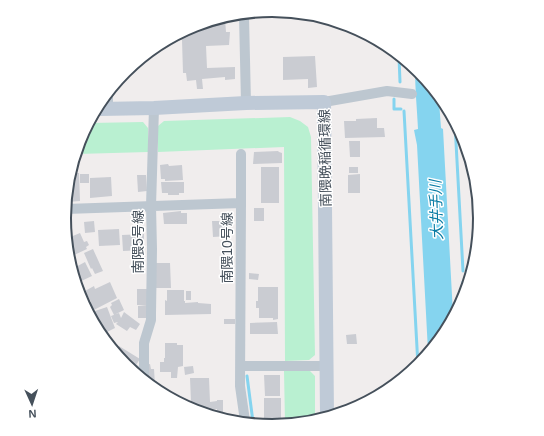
<svg xmlns="http://www.w3.org/2000/svg" width="544" height="436" font-family="Arial,'Noto Sans JP',sans-serif">
<rect width="100%" height="100%" fill="#f0eded"/>
<!-- green -->
<path fill="#b9f0d1" d="M290,117L300,121L308,127L311,137L315,355L309,360L285,361L284,147L158,152V126L164,121Z
M143,122L148,128V152L77,154L80,138L90,123Z
M309,370L315,376V417L285,423L284,371Z"/>
<!-- water -->
<path fill="#85d4ef" d="M415,68L419,71L439,101L441,128L443,129L453,314L428,351L417,145L414,130L418,129C417,109 415,89 415,68Z"/>
<g fill="none" stroke-linecap="round" stroke-linejoin="round">
<!-- stream -->
<path stroke="#85d4ef" stroke-width="3" d="M399,57L400,82
M394,99V109H401
M404,111L418,366
M455,124L463,271
M463,282L464,297
M247,376L253,422"/>
</g>
<!-- building -->
<path fill="#caccd2" d="M225,19L226,32H230L229,45L206,46L207,68L235,67V79L225,80V77L202,79L203,89H197L196,80L187,81L186,73H183L182,40L170,41L193,26Z
M315,56L317,87L308,88V79L283,80V57Z
M377,118V128H384L385,137L345,138L344,121H356V119Z
M349,141H360V157H350Z
M278,151L279,152L282,153V163L253,164L254,152Z
M168,164L169,166L182,165L183,180L165,181V179H161L160,165Z
M261,167H279V203H261Z
M349,167H358V173H349Z
M73,173H79L80,201L67,202Z
M80,174H89V183H80Z
M360,174V193H348V175Z
M137,175H146L147,191L138,192Z
M111,177L112,196L90,198V178Z
M161,182H184V193H179V195H168V193H162Z
M254,208H264V221H254Z
M181,211V213H187V224H164L163,213Z
M94,221L95,232L85,233L84,222Z
M212,221H228L229,236L213,237Z
M119,229L120,245L99,246L98,230Z
M80,233L84,242L87,241L89,245L86,247L87,249L72,256L68,238Z
M144,234V250L123,251L122,235Z
M93,249L103,271L95,274L92,268L91,269L84,253Z
M85,262L92,276L77,283L74,268Z
M156,263H170L171,288H156Z
M249,273L259,274L258,280L249,279Z
M110,282L117,298L90,312L80,297L77,286L82,283L85,289L80,291L87,303L91,302L85,291L94,286L95,289Z
M258,287H278V319L273,320V318H259V308H256V301H258Z
M137,289H147V305H137Z
M167,290H184V301H185V303L198,302V303L211,304V314L165,315V300L167,301Z
M186,291H191V300H186Z
M119,299L124,310L114,315L110,307L112,305L111,303Z
M147,305V318H138V306Z
M107,307L115,328L107,332V334L105,335L96,322L92,312Z
M124,312L140,324L136,330L130,327L127,331L116,324L118,322L114,323L111,316L119,313L121,318Z
M224,319H235V324H224Z
M277,322L278,334H250V323Z
M356,334L357,344H347L346,335Z
M165,343H177V345H183V366L178,367L177,378H171V372H160V362H164V358H165Z
M119,346L140,359L136,365L116,352V351Z
M150,364L151,369H154L155,385L148,380L146,365Z
M193,366L194,373L185,375L184,367Z
M264,375H280V396H265Z
M190,378H209L210,402L217,401V400H223V412L217,413V409H191L185,405L184,402H191Z
M264,398H281V424L272,426L264,424Z"/>
<g fill="none" stroke-linecap="round" stroke-linejoin="round">
<!-- street -->
<path stroke="#bdc7d0" stroke-width="10" d="M244,16L246,103
M108,97V108
M324,102L387,91L412,94
M241,154V203
M66,209L241,203L240,386L245,421
M122,361L141,374L144,375V378
M241,366H327
M144,375V343L151,320V313L152,249L151,206L154,108"/>
<!-- secondary -->
<path stroke="#bfcad7" stroke-width="14" d="M100,109L154,108L246,103L324,102L327,415"/>
</g>
<g text-anchor="middle" dominant-baseline="central" stroke-width="3" stroke-linejoin="round" paint-order="stroke">
<!-- street labels -->
<g font-size="14" fill="#45505b" stroke="#fff">
<text transform="translate(325 158) rotate(-91)">南隈晩稲循環線</text>
<text transform="translate(138 242) rotate(-90)">南隈5号線</text>
<text transform="translate(227 248) rotate(-90)">南隈10号線</text>
</g>
<!-- water labels -->
<g font-size="15" font-style="italic" fill="#087ca4" stroke="#fff">
<text transform="translate(436 210) rotate(-92)">大井手川</text>
</g>
</g>
<!-- crop -->
<path d="M0 0H544V436H0ZM71 218a201 201 0 1 1 402 0a201 201 0 1 1-402 0Z" fill="#fff" fill-rule="evenodd"/>
<path fill="none" stroke="#45505b" stroke-width="2" d="M71 218a201 201 0 1 1 402 0a201 201 0 1 1-402 0Z"/>
<!-- north arrow -->
<g transform="translate(32 404) rotate(177)" stroke="#ffffff" stroke-width="3" paint-order="stroke">
<path d="M0-3L7 15L0 10L-7 15Z" fill="#45505b"/>
<text y="-6" font-size="11" font-weight="bold" text-anchor="middle" fill="#45505b">N</text>
</g>
</svg>
